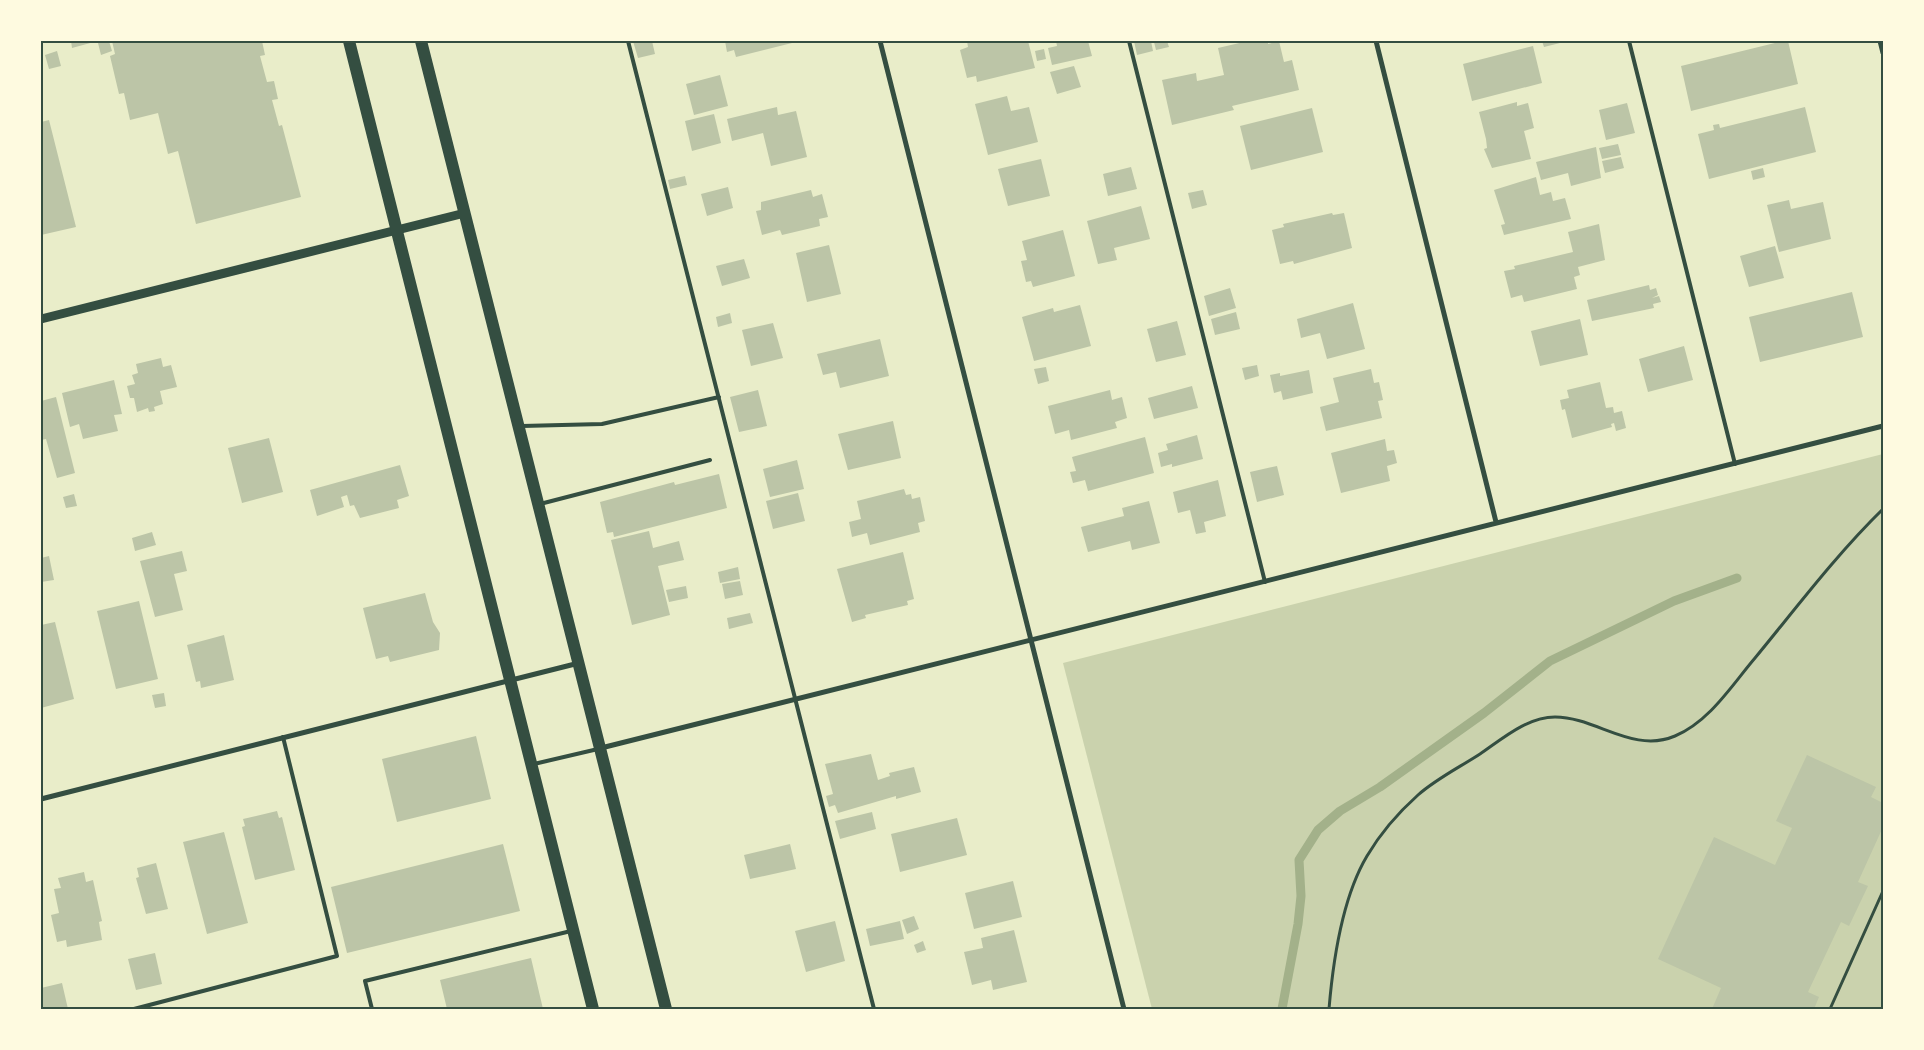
<svg xmlns="http://www.w3.org/2000/svg" width="1924" height="1050" font-family="'Asap Condensed',sans-serif">
<rect width="100%" height="100%" fill="#e9edc9"/>
<!-- green -->
<path fill="#cad2ad" d="M1883,454V1009H1152L1063,663Z"/>
<g fill="none" stroke-linecap="round" stroke-linejoin="round">
<!-- stream -->
<path stroke="#a3b18a" stroke-width="9" d="M1282,1009L1298,924L1301,896L1299,860L1318,830L1340,811L1380,787L1484,713L1550,661L1674,601L1737,578"/>
</g>
<!-- building -->
<path fill="#bcc5a7" d="M71,41H94V42L72,48Z
M104,41H109L112,51L101,55L98,43Z
M112,41H262L265,55L260,56L267,82L274,81L278,99L272,100L279,126L282,125L301,197L196,224L178,151L168,154L158,113L130,120L124,93L119,94L110,56L115,54Z
M633,41H652L655,54L638,58Z
M725,41H796V42L736,57L734,50L727,52Z
M967,41H1028L1035,68L977,82L976,76L967,78L960,50L968,47Z
M1056,41H1088L1092,56L1052,65L1048,48L1057,46Z
M1134,41H1151L1153,51L1137,55Z
M1167,41L1169,47L1156,50L1154,42Z
M1248,41H1268V44L1279,41L1284,62L1292,60L1299,90L1232,106L1234,110L1172,125L1162,80L1196,73L1197,81L1224,75L1218,48Z
M1542,41H1564V42L1544,47Z
M1783,41H1788L1798,84L1691,111L1681,66Z
M1533,46L1542,83L1472,101L1463,64Z
M1044,49L1046,59L1037,61L1035,51Z
M57,51L61,66L49,69L45,55Z
M1074,66L1081,87L1057,94L1050,72Z
M720,75L728,106L694,115L686,84Z
M1007,96L1011,111L1029,107L1038,142L988,155L975,104Z
M1517,102V106L1528,103L1534,128L1524,131L1531,159L1492,168L1484,149L1487,148L1486,139L1479,112Z
M1627,103L1635,133L1606,140L1599,110Z
M777,107L778,115L796,111L807,157L771,166L763,133L732,141L727,119Z
M1805,107L1816,152L1709,179L1698,134L1714,130L1713,125L1719,124L1720,128Z
M1312,108L1323,152L1251,170L1240,126Z
M714,114L721,143L692,151L685,121Z
M49,120L76,227L41,235V122Z
M1618,144L1621,155L1602,159L1599,148Z
M1596,147L1601,178L1571,186L1568,173L1541,180L1536,162Z
M1621,157L1624,168L1605,173L1602,161Z
M1041,159L1050,196L1008,206L998,169Z
M1131,167L1137,189L1108,196L1103,174Z
M1763,168L1765,177L1753,180L1751,171Z
M685,176L687,185L670,189L668,180Z
M1536,177L1540,195L1551,192L1553,201L1565,198L1571,219L1504,235L1501,225L1505,224L1494,190Z
M728,187L733,208L707,216L701,194Z
M811,190L813,197L822,194L828,217L819,219L820,226L782,235L780,230L762,235L756,211L761,210V202Z
M1203,190L1207,205L1192,209L1188,193Z
M1789,200L1791,209L1823,202L1831,239L1779,252L1767,205Z
M1141,206L1150,239L1114,248L1117,260L1098,264L1087,221Z
M1332,213L1333,215L1344,213L1352,248L1294,264L1293,261L1280,264L1272,230L1284,227L1283,224Z
M1599,224L1605,260L1578,267L1580,275L1574,277L1577,289L1524,302L1522,295L1511,298L1504,271L1515,269L1514,266L1573,252L1568,232Z
M1063,230L1075,276L1033,287L1031,281L1026,282L1021,261L1027,260L1022,241Z
M829,245L841,294L807,302L796,253Z
M1775,246L1784,278L1749,287L1740,256Z
M744,259L750,278L722,286L716,266Z
M1649,285L1650,290L1656,288L1658,295L1652,298L1659,296L1661,302L1653,304L1654,308L1592,321L1587,300Z
M1230,288L1236,308L1209,316L1204,296Z
M1852,292L1863,337L1760,362L1749,317Z
M1353,303L1365,349L1327,359L1320,333L1301,338L1297,319Z
M1080,305L1091,346L1034,361L1022,317L1053,308L1054,312Z
M1236,312L1240,329L1215,335L1211,319Z
M730,313L732,323L718,327L716,317Z
M1580,319L1588,355L1540,366L1531,331Z
M1177,321L1186,355L1156,362L1147,329Z
M773,323L783,358L751,366L742,330Z
M880,339L889,376L840,388L836,372L823,375L817,354Z
M1684,346L1693,380L1648,392L1639,359Z
M161,358L163,367L171,365L177,387L160,391L163,404L154,407L155,411L149,412L148,408L137,412L134,398H130L127,386L135,384L132,375L138,373L136,364Z
M1257,365L1259,376L1245,380L1242,368Z
M1046,367L1049,381L1038,384L1034,369Z
M1371,369L1374,383L1379,382L1383,400L1378,401L1382,418L1326,431L1320,407L1339,402L1333,378Z
M1309,370L1313,393L1283,400L1281,391L1274,393L1270,375L1280,373V376Z
M114,380L122,414L114,415L118,431L83,439L79,424L70,427L62,393Z
M1600,382L1606,408L1613,407L1614,413L1622,411L1626,428L1616,431L1614,423L1611,424L1612,427L1572,438L1565,409L1562,410L1560,400L1569,398L1567,390Z
M1192,386L1198,408L1154,419L1148,398Z
M758,390L767,426L739,432L730,397Z
M1110,390L1112,400L1122,397L1127,418L1115,422L1117,428L1071,440L1069,430L1055,434L1048,406Z
M56,397L75,473L57,478L46,439L41,440V401Z
M893,421L901,458L848,470L838,434Z
M1197,435L1203,459L1172,467V464L1161,467L1158,453L1168,450L1166,444Z
M1145,437L1154,473L1088,491L1085,480L1073,483L1070,472L1076,471L1072,457Z
M269,438L283,492L242,503L228,448Z
M1385,439L1387,451L1394,450L1397,463L1387,466L1390,481L1341,493L1331,453Z
M797,460L804,489L770,497L763,469Z
M400,465L409,496L397,500L399,508L360,518L354,505L350,506L347,495L341,497L344,507L317,516L310,490Z
M1277,466L1284,495L1257,502L1250,472Z
M719,474L727,508L614,537L613,532L607,533L600,502L674,482L675,485Z
M1218,480L1226,516L1204,522L1206,532L1196,534L1190,510L1178,513L1173,492Z
M904,489L906,495L911,494L912,499L920,497L925,521L918,523L920,532L870,545L867,533L852,537L849,522L861,519L857,501Z
M798,493L805,521L773,529L766,501Z
M74,494L77,506L66,508L63,497Z
M1149,501L1160,543L1132,550L1130,541L1088,552L1081,527L1124,516L1122,508Z
M649,531L653,548L679,541L684,560L658,566L670,615L632,625L611,540Z
M152,532L156,545L135,551L132,538Z
M182,551L187,571L174,574L183,610L155,617L140,561Z
M903,552L914,599L907,601L908,605L865,615L866,618L852,622L837,569Z
M49,556L54,580L41,582V558Z
M738,567L740,579L720,583L718,572Z
M740,581L743,595L725,599L722,584Z
M686,586L688,598L669,602L666,590Z
M425,593L433,622L440,633L439,650L390,662L388,656L376,659L363,608Z
M139,601L158,679L116,689L97,611Z
M750,613L753,623L729,629L727,618Z
M55,622L74,699L41,708V625Z
M224,635L234,680L201,688L200,681L196,682L187,645Z
M164,693L166,706L155,708L152,695Z
M476,736L491,799L397,822L382,759Z
M871,754L878,780L890,776L889,773L914,767L921,792L896,799V796L838,813L835,805L829,807L826,796L833,794L825,764Z
M1807,755L1876,787L1871,797L1883,803V827L1858,882L1868,886L1849,926L1841,922L1808,992L1819,997L1814,1009H1712L1721,988L1658,959L1714,837L1775,865L1792,828L1776,821Z
M277,811L279,818L282,817L295,870L255,880L242,827L245,826L243,819Z
M872,812L876,829L840,839L835,821Z
M957,818L967,855L900,872L891,834Z
M224,832L248,923L207,934L183,842Z
M503,844L520,911L347,953L331,887Z
M790,844L796,869L750,879L744,855Z
M156,863L168,909L146,914L136,878L139,877L137,868Z
M84,872L86,882L93,880L102,921L99,922L102,940L67,947L66,940L57,942L51,915L59,913L54,889L61,888L58,878Z
M1013,881L1022,917L974,929L965,893Z
M914,916L919,929L907,934L902,920Z
M835,921L845,961L806,972L795,931Z
M900,921L904,939L870,946L866,929Z
M1014,930L1027,982L993,990L991,980L972,985L964,952L983,948L981,938Z
M923,941L926,950L917,953L914,945Z
M155,953L162,984L136,990L128,959Z
M531,958L543,1009H447L440,980Z
M62,983L68,1009H41V988Z"/>
<g fill="none" stroke-linecap="round" stroke-linejoin="round">
<!-- path -->
<path stroke="#344e41" stroke-width="3" d="M1329,1009C1333,961 1342,898 1367,856C1380,834 1399,812 1418,795C1436,779 1460,767 1480,754C1502,739 1527,717 1555,717C1596,717 1633,754 1675,736C1710,721 1732,685 1755,658C1797,607 1836,555 1883,509
M1830,1009L1883,891"/>
<!-- service -->
<path stroke="#344e41" stroke-width="4" d="M628,41L874,1009
M1129,41L1265,582
M1629,41L1735,464
M522,426L602,424L719,397
M540,504L710,460
M534,764L598,749
M134,1009L337,956L283,737
M372,1009L365,981L571,931"/>
<!-- minor -->
<path stroke="#344e41" stroke-width="5" d="M880,41L1124,1009
M1376,41L1496,522
M1880,41L1883,53
M601,748L1883,426
M41,799L579,663"/>
<!-- tertiary -->
<path stroke="#344e41" stroke-width="9" d="M41,319L465,213"/>
<!-- primary -->
<path stroke="#344e41" stroke-width="12" d="M349,41L593,1009
M421,41L666,1009"/>
</g>
<!-- border -->
<rect width="1924" height="1050" fill="none" stroke="#fefae0" stroke-width="85"/>
<rect x="42" y="42" width="1840" height="966" fill="none" stroke="#344e41" stroke-width="2"/>
</svg>
